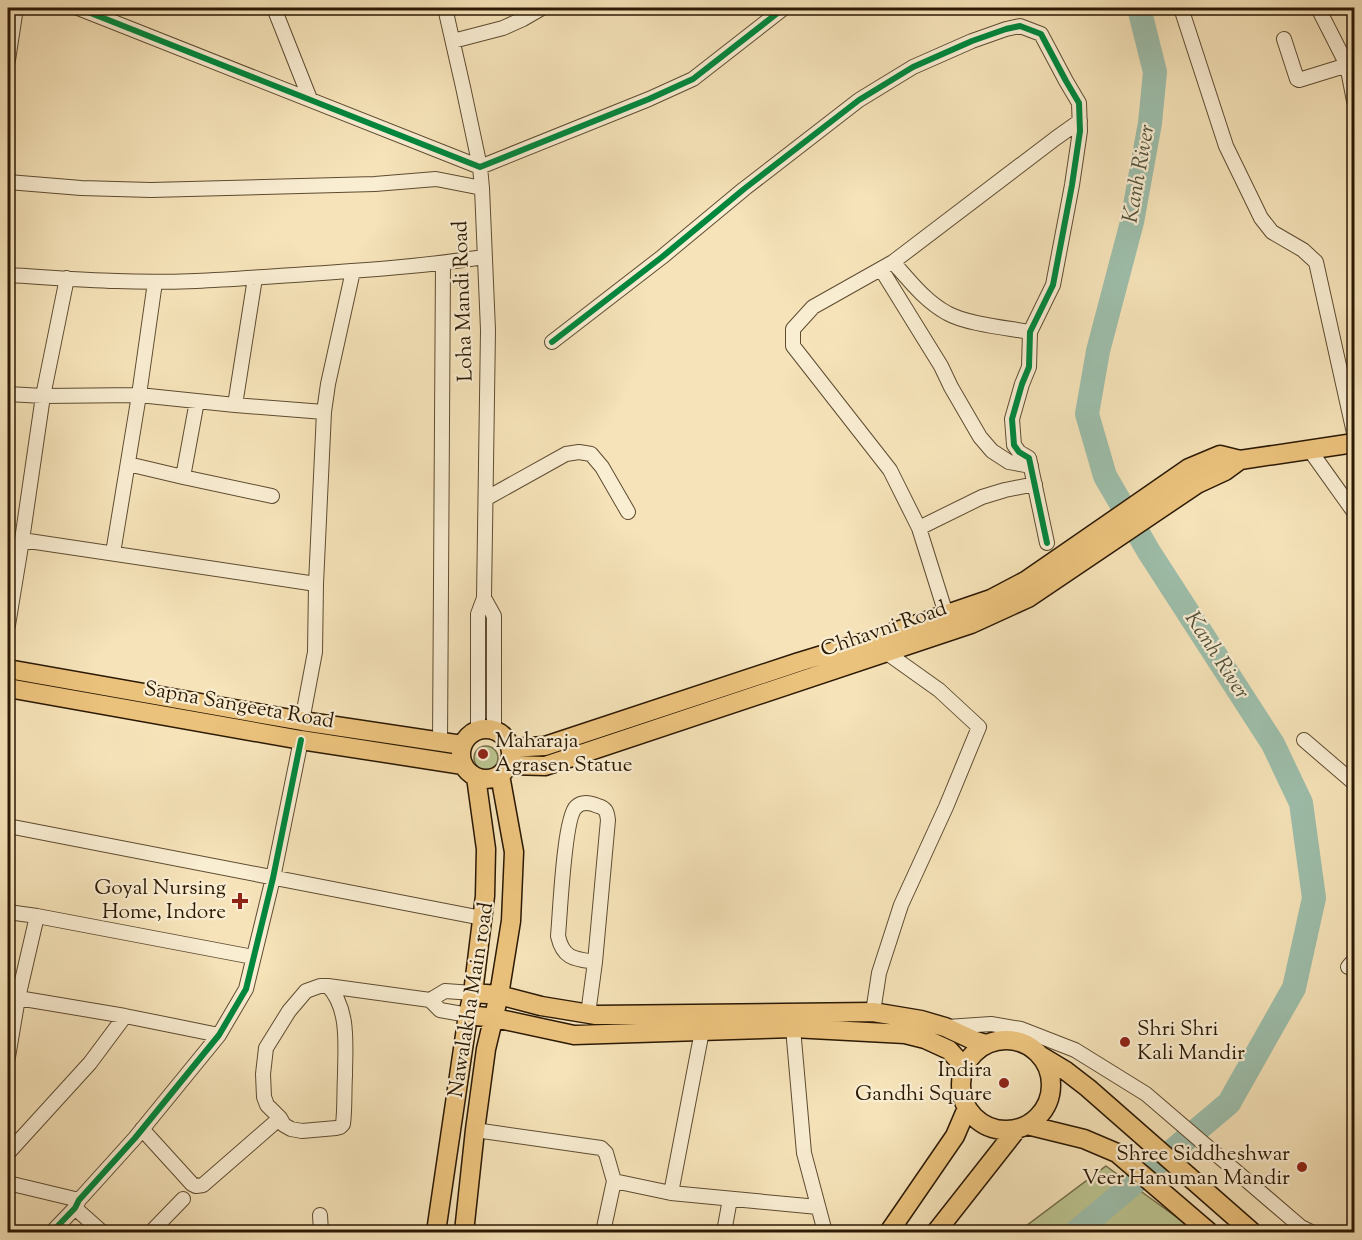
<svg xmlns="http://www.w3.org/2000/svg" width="1362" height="1240" font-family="'Sorts Mill Goudy',serif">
<rect width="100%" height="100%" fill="#f6e3b9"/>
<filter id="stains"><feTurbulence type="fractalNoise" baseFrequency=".00333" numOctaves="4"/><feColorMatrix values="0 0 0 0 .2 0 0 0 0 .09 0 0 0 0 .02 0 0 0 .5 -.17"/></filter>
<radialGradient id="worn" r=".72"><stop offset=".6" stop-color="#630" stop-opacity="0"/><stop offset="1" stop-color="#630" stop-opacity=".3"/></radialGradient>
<!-- green -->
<path fill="#bbc490" stroke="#736e4a" stroke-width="1.5" d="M474 758a12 12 0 1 1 24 0a12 12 0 1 1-24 0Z
M1106,1166L1197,1232H1018Z"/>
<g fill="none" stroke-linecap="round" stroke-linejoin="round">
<!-- river -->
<path stroke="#9dbeab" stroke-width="24" d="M1076,1232L1229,1103L1294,988L1314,898L1301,803L1273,744L1149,552L1105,476L1087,414L1098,351L1132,222L1150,123L1155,72L1139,8"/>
<!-- minor casing -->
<g stroke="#5e4c31" stroke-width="16">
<path id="minor" d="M78,8L480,167L649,99L693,79L784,8
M274,8L310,99
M445,8L463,87L480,167L482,188L488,330L484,598L478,614V730
M1181,8L1226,146L1261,218L1272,232L1303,250L1316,262L1354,433
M1318,8L1347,65L1354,101
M1284,39L1297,79L1299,80L1354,63
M453,41L503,28L523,19L542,8
M8,60L16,8
M8,182L81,188L151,190L375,184L436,179L482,188
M893,262C909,280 925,301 947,313C966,324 1008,328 1030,332
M881,269L941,366L951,387L980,437L992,451L1009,462L1031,466
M8,275C44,277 80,280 117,281C180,284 245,278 308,274C367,270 426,266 484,257
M552,342L662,257L744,189L859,100L913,67L972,41L1006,29L1020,26L1041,34L1066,81L1079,103L1080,131L1072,185L1053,285L1030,332L1029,367L1022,384L1012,419L1014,445L1019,452L1029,458L1047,543
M8,394L43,396L139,395L235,405L324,412
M197,401L183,477L272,496
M235,405L255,278
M1309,449L1354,512
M128,464L183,477
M487,498L566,454L579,452L591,454L602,467L628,512
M919,528L982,497L1005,490L1035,484
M22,540L316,584
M113,553L139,395L155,282
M484,598L494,616V731
M947,623L946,614L919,528L890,470L793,346V329L813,307L893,262L1056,138L1080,121
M8,625L22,540L43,396L67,278
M302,721L315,652L316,584L324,412L328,384L353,271
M1304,740L1354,783
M440,742L443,263
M8,826L482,918
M8,912L37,916L253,957
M1348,967L1354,960
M328,986C350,1009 345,1047 345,1076C344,1092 345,1108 343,1124L340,1127L336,1128L302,1131L291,1129L284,1125L280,1118L267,1105L264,1097L263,1074L266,1048L289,1011L306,991L320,986H328L430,1000L440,1010L468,1015
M18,998L125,1016L219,1035
M430,1000L445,991L473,993
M873,1012L879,973L901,905L946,807L979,727L939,690L887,653
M588,1014L595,962C575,959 563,959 558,936C560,915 564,818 576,807C582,801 591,803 598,806C606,808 607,812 608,820L595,962
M947,1027L991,1024L1021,1029L1075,1050L1146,1094L1301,1227L1311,1232
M793,1028L804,1153L825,1232
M8,1057L18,998L37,916
M142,1129L192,1184L196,1186L203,1185L280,1118
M475,1130L601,1148L606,1153L614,1181L603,1232
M8,1153L90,1063L125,1016
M614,1181L671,1193L818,1207
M8,1183L79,1200
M671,1193L702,1031
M75,1208L102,1232
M320,1215L321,1232
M52,1232L75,1208L79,1200L135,1138L219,1035L246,989L273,878L301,740
M151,1232L183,1199
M724,1232L730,1199"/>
</g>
<!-- major casing -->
<g stroke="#2b1904" stroke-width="21">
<path id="major" d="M8,669L302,721L462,745
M8,688L301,740L463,765
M461 754a25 25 0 1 1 50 0a25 25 0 1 1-50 0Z
M510,748L545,746L799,662L871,640L991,599L1027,580L1189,468L1220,455L1240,460L1354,443
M509,765L545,766L971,624L1028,598L1197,484L1225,471L1240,460
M473,993L499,995L541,1006L596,1015L873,1012L921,1020L945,1027L973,1040L986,1044
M468,1015L495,1018L574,1035L793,1028L905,1034L925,1039L949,1050L958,1060L962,1072
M961 1085a45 45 0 1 1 90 0a45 45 0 1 1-90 0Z
M1041,1056L1066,1071L1088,1088L1252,1232
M1027,1125L1084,1139L1117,1153L1209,1232
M436,1232L468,1015L473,993L485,896L486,849L476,777
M464,1232L475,1130L486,1049L499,995L511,921L514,852L500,775
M889,1232L955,1136L967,1108
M936,1232L1017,1129"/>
</g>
<!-- minor -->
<use href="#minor" stroke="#f9edd2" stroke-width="14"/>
<!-- major -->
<use href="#major" stroke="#ebc27c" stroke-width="18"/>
<!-- cycleway casing -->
<g stroke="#f9edd2" stroke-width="10">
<path id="cycleway" d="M78,8L480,167L649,99L693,79L784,8
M552,342L662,257L744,189L859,100L913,67L972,41L1006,29L1020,26L1041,34L1066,81L1079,103L1080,131L1072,185L1053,285L1030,332L1029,367L1022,384L1012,419L1014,445L1019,452L1029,458L1047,543
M52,1232L75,1208L79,1200L135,1138L219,1035L246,989L273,878L301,740"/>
</g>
<!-- cycleway -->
<use href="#cycleway" stroke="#00873e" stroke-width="6"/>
</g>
<!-- markers -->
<g fill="#8f2418" stroke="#f9edd2" stroke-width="2">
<circle cx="483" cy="754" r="6"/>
<path d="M237 892h6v6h6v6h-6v6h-6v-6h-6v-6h6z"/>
<circle cx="1125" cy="1042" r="6"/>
<circle cx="1004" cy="1083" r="6"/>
<circle cx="1302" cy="1167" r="6"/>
</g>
<g text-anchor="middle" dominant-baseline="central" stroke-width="4.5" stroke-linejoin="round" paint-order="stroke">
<!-- street labels -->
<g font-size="21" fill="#2b1904" stroke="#f9edd2">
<text transform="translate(464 301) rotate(-92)">Loha Mandi Road</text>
<text transform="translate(884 630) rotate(-19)">Chhavni Road</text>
<text transform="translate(239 706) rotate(10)">Sapna Sangeeta Road</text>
<text transform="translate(472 1000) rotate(-81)">Nawalakha Main road</text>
</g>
<!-- poi labels -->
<g font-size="21" fill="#2b1904" stroke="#f9edd2" text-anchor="end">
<text x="495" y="742" text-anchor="start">Maharaja<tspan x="495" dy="24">Agrasen Statue</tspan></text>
<text x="226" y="889">Goyal Nursing<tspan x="226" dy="24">Home, Indore</tspan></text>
<text x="1137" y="1030" text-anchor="start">Shri Shri<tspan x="1137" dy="24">Kali Mandir</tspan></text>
<text x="992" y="1071">Indira<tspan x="992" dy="24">Gandhi Square</tspan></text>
<text x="1290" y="1155">Shree Siddheshwar<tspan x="1290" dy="24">Veer Hanuman Mandir</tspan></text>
</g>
<!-- water labels -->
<g font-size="22" font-style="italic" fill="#53533e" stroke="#f9edd2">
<text transform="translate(1140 174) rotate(-80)">Kanh River</text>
<text transform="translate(1216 656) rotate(57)">Kanh River</text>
</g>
</g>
<!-- margin -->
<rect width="1362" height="1240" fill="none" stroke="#f6e3b9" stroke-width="30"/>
<rect x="9" y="9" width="1344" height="1222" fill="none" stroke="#2b1904" stroke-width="3"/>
<rect x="15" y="15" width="1332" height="1210" fill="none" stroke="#2b1904" stroke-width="1.5"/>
<rect width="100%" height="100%" filter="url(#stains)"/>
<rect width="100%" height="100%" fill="url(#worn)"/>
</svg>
